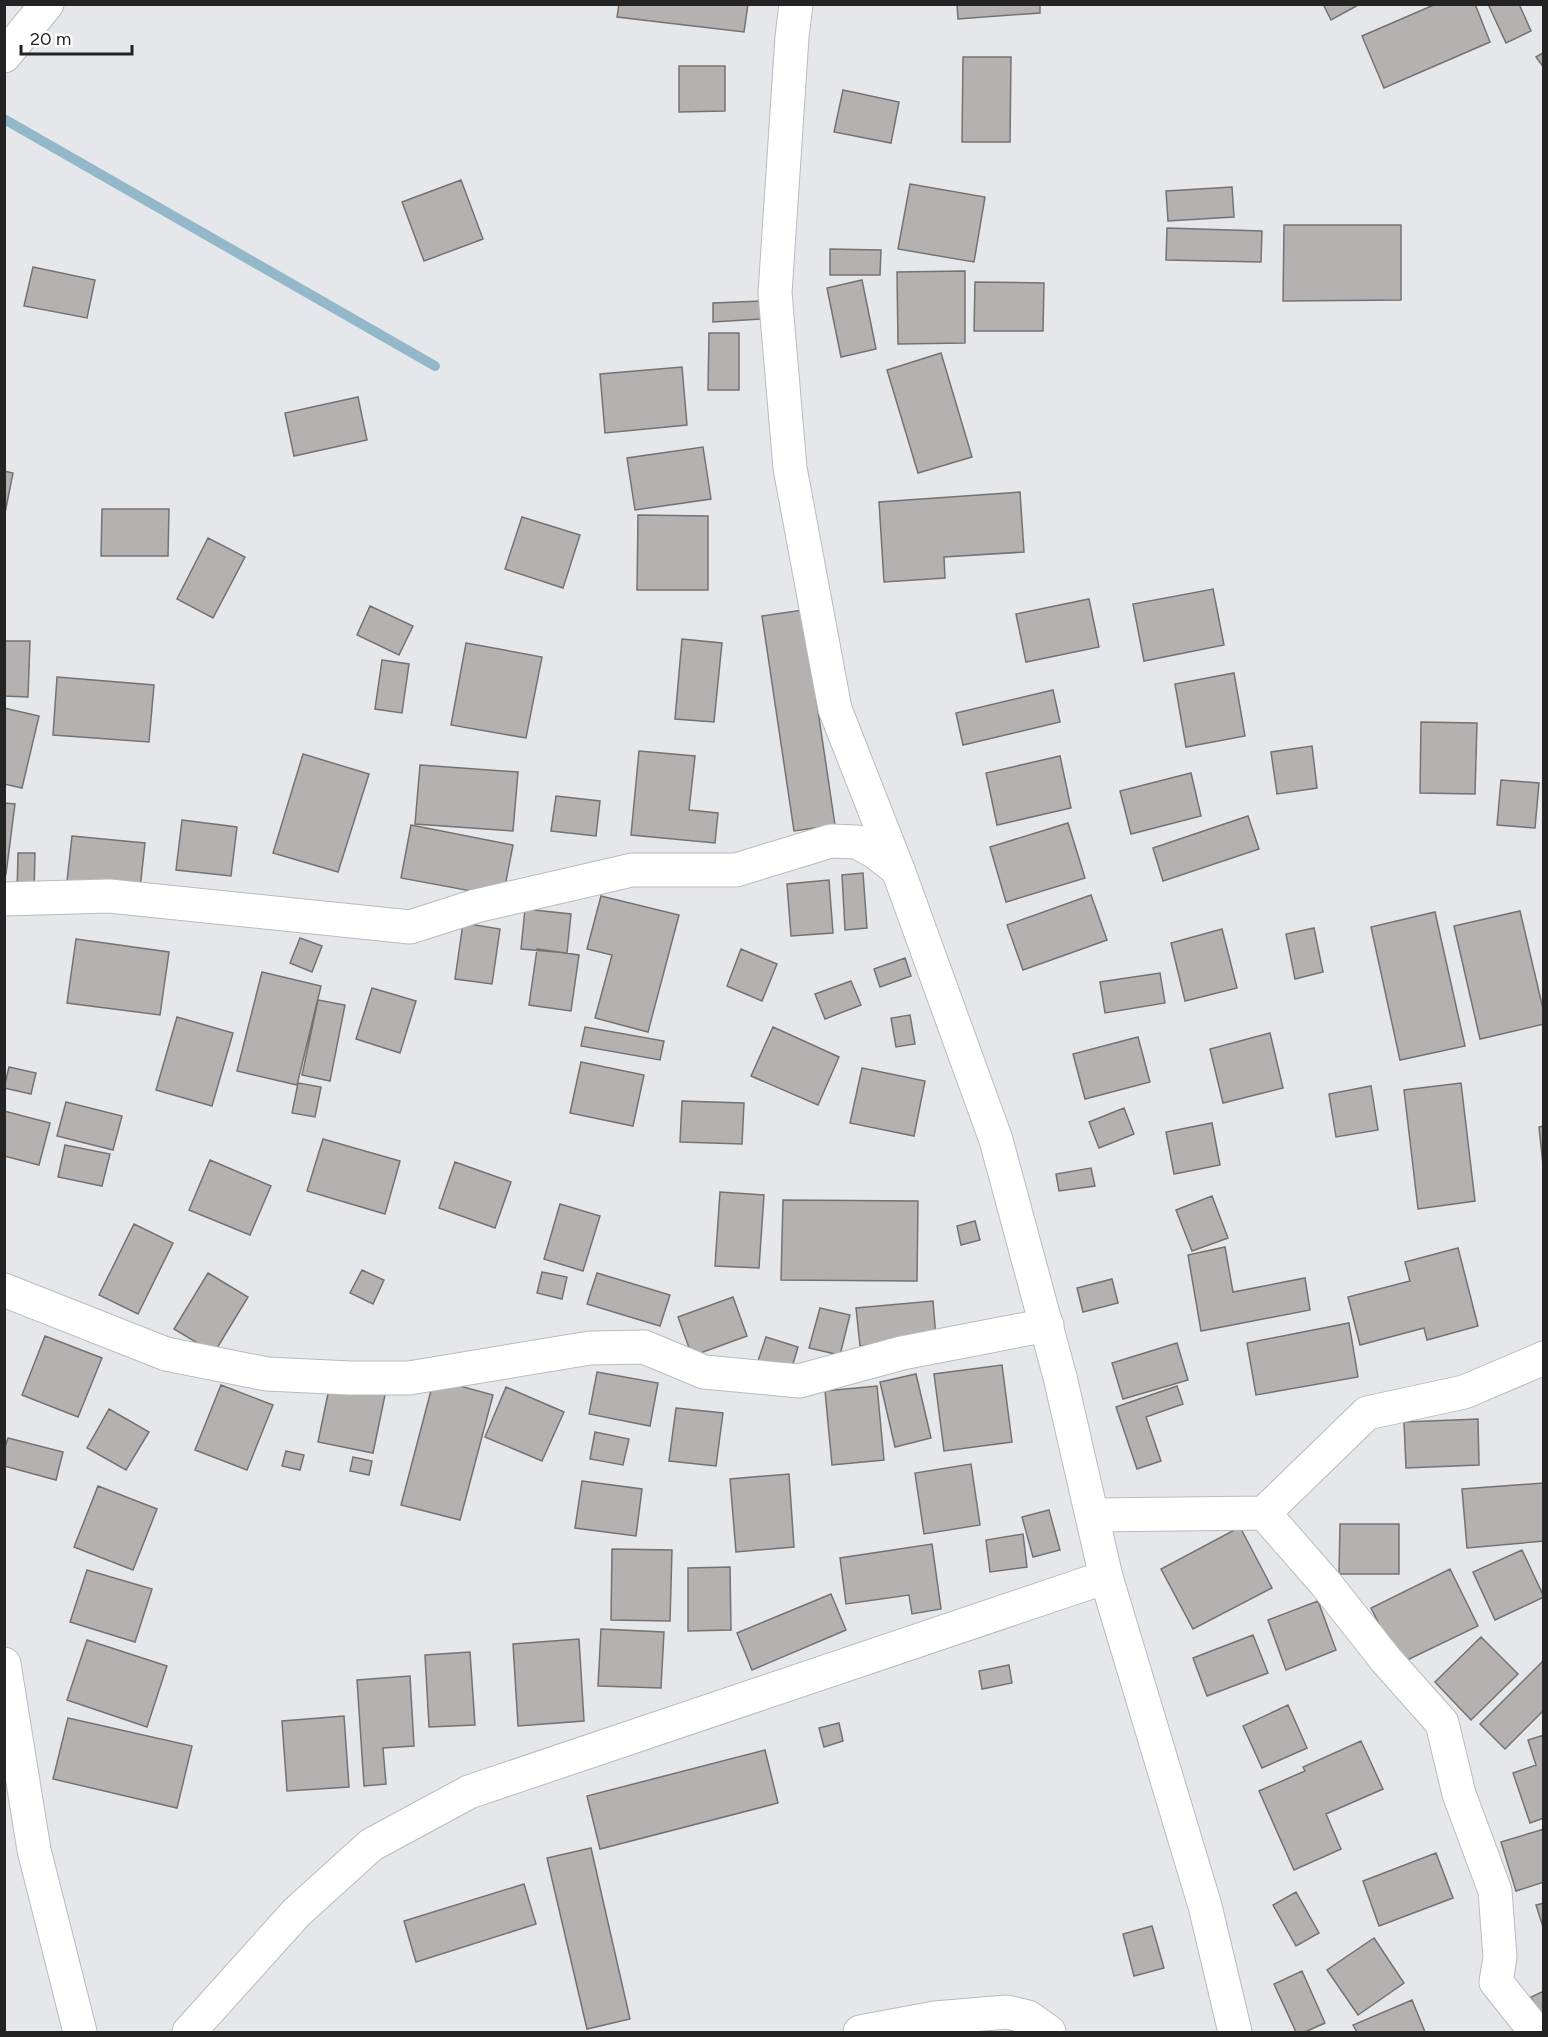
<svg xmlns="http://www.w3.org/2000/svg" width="1548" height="2037" font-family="Figtree,sans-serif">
<rect width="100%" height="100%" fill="#e6e7ea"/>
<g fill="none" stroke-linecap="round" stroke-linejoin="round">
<!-- stream -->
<path stroke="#92b8ca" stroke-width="10" d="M4,119L435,366"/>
</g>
<!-- building -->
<path fill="#b4b1b0" stroke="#757372" stroke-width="1.5" d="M619,4H748L744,32L617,17Z
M957,4H1040V13L958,19Z
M1323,4H1360L1331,20Z
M1436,4H1475L1490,42L1384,88L1362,36Z
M1488,4H1519L1531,31L1506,43Z
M1544,52V68L1536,57Z
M963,57H1011L1010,142H962Z
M679,66H725V111L679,112Z
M843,90L899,102L891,143L834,132Z
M461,180L483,239L424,261L402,202Z
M910,184L985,197L974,262L898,249Z
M1232,187L1234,217L1168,221L1166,191Z
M1284,225H1401V300L1283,301Z
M1167,228L1262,231L1261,262L1166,260Z
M830,249L881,250L880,275H830Z
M33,267L95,280L87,318L24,306Z
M965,271V343L898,344L897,272Z
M862,280L876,349L841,357L827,288Z
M975,282L1044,283L1043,331H974Z
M761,301V319L713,322V303Z
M709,333H739V390H708Z
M941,353L972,457L918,473L887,370Z
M682,367L687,425L605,433L600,374Z
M358,397L367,440L294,456L285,413Z
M703,447L711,499L635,510L627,458Z
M4,471L13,473L4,518Z
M1020,492L1024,552L944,557L945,578L884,582L879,502Z
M102,509H169L168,556H101Z
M638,515L708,516V590H637Z
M522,517L580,535L563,588L505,569Z
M208,538L245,557L213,618L177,599Z
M1213,589L1224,645L1144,661L1133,604Z
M1089,599L1099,647L1026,662L1016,614Z
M370,606L413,626L399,655L357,635Z
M803,610L835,825L794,831L762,616Z
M682,639L722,643L714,722L675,719Z
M4,641H30L28,697L4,696Z
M466,643L542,657L526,738L451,725Z
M382,660L409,664L402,713L375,709Z
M1234,673L1245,736L1186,747L1175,684Z
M57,677L154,685L149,742L53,735Z
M1053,690L1060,722L963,745L956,713Z
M4,708L39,716L22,788L4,784Z
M1421,722L1477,723L1475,794L1420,793Z
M1312,746L1317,788L1277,794L1271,752Z
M639,751L695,756L689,810L718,813L715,843L631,835Z
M303,754L369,774L338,872L273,853Z
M1060,756L1071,808L997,825L986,773Z
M420,765L518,772L513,831L415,824Z
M1191,773L1201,816L1131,834L1120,791Z
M1501,780L1539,783L1535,828L1497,825Z
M556,796L600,801L596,836L551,831Z
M4,803L15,804L6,874H4Z
M1248,816L1259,849L1163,881L1153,848Z
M182,820L237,827L231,876L176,870Z
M1068,823L1085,878L1006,902L990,847Z
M411,825L513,845L503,897L401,878Z
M72,836L145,843L139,898L66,890Z
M18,853H35L34,894H17Z
M863,873L867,928L845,930L842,875Z
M829,880L833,933L791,936L787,884Z
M1091,895L1107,940L1023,970L1007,925Z
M601,896L679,915L648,1032L595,1018L612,955L587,949Z
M525,909L571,914L567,953L521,949Z
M1520,911L1544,1013V1024L1480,1039L1454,926Z
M1435,912L1465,1046L1400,1060L1371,927Z
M463,923L500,929L492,984L455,979Z
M1314,928L1323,972L1295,979L1286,934Z
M1222,929L1237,988L1185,1001L1171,943Z
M300,938L322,946L312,972L290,963Z
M76,939L169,952L160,1015L67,1003Z
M537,949L579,955L571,1011L529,1005Z
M741,949L777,964L762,1001L727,986Z
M905,958L911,976L880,987L874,969Z
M262,972L321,986L297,1085L237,1071Z
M1160,973L1165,1003L1105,1013L1100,982Z
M851,981L861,1005L825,1019L815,994Z
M372,988L416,1001L400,1053L356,1039Z
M318,1000L345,1005L330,1081L302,1075Z
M910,1015L915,1044L896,1047L891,1018Z
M177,1017L233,1033L212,1106L156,1090Z
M585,1027L664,1041L660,1060L581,1046Z
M773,1027L839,1057L818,1105L751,1076Z
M1270,1033L1283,1088L1223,1103L1210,1049Z
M1138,1037L1150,1082L1085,1099L1073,1054Z
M581,1062L644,1075L633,1126L570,1113Z
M9,1067L36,1073L31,1094L4,1088Z
M862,1068L925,1081L914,1136L850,1123Z
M298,1083L321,1087L315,1117L292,1113Z
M1461,1083L1475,1201L1418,1209L1404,1090Z
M1371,1086L1378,1130L1336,1137L1329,1094Z
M682,1101L744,1103L742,1144L680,1142Z
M66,1102L122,1116L113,1150L57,1136Z
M1124,1108L1134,1134L1099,1148L1089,1122Z
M4,1111L50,1123L39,1165L4,1156Z
M1212,1123L1220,1165L1174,1174L1166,1132Z
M1544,1126V1174L1539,1127Z
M323,1139L400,1161L385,1214L307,1191Z
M65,1145L110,1154L102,1186L58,1177Z
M210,1160L271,1186L250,1235L189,1210Z
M455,1162L511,1182L495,1228L439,1208Z
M1091,1168L1095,1186L1059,1191L1056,1174Z
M720,1192L764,1195L759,1268L715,1266Z
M1212,1196L1228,1238L1192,1251L1176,1210Z
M783,1200L918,1201L917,1281L781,1280Z
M560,1204L600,1216L583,1271L544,1259Z
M975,1221L980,1240L961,1245L957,1226Z
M134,1224L173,1243L138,1314L99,1295Z
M1225,1247L1233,1292L1305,1278L1310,1310L1201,1331L1188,1255Z
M1458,1248L1478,1326L1427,1340L1424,1328L1360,1345L1348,1297L1410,1281L1405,1262Z
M362,1270L384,1280L373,1304L350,1293Z
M542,1272L567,1277L562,1299L537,1293Z
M208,1273L248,1297L214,1353L174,1329Z
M597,1273L670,1295L660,1326L587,1304Z
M1112,1279L1118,1303L1083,1312L1077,1288Z
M733,1297L747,1336L692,1356L678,1317Z
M933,1301L936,1338L860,1346L856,1308Z
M820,1308L850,1315L840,1355L809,1348Z
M1349,1323L1358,1377L1256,1395L1247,1343Z
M45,1336L102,1358L78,1417L22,1395Z
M766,1337L798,1347L790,1374L757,1364Z
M1177,1343L1188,1380L1123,1399L1112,1363Z
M1002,1365L1012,1442L944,1451L934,1374Z
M597,1372L658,1383L650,1426L589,1414Z
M916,1374L931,1438L895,1447L880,1382Z
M434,1379L493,1395L460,1520L401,1505Z
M330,1384L385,1395L373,1453L318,1442Z
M221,1385L273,1405L247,1470L195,1450Z
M877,1386L884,1460L832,1465L825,1391Z
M1177,1386L1183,1404L1146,1417L1161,1461L1137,1469L1116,1407Z
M506,1387L564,1412L542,1461L485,1437Z
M676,1408L723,1413L716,1466L669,1461Z
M109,1409L149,1432L126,1470L87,1448Z
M1478,1419L1479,1465L1406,1468L1404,1422Z
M595,1432L629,1439L623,1465L590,1459Z
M8,1438L63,1452L56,1480L4,1466V1450Z
M286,1451L304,1455L300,1470L282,1466Z
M353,1457L372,1461L369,1475L350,1471Z
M971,1464L980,1525L924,1534L915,1473Z
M789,1474L794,1547L736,1552L730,1479Z
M582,1481L642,1489L636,1536L575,1528Z
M1544,1483V1541L1467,1548L1462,1489Z
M98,1486L157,1509L133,1570L74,1547Z
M1049,1510L1060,1550L1033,1557L1022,1517Z
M1340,1524H1399V1574H1339Z
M1240,1527L1272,1588L1193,1629L1161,1569Z
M1023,1534L1027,1567L990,1572L986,1540Z
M932,1544L941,1609L912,1614L909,1595L846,1604L840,1558Z
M612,1549L672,1550L670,1621L611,1620Z
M1522,1550L1544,1597L1495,1620L1473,1572Z
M730,1567L731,1630L688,1631V1568Z
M1450,1569L1478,1626L1399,1664L1371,1608Z
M87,1570L152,1589L135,1642L70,1622Z
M831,1594L846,1630L752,1670L737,1633Z
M1318,1601L1336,1650L1286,1670L1268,1620Z
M601,1629L664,1632L661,1688L598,1686Z
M1253,1635L1268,1673L1207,1696L1193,1658Z
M1481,1637L1518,1674L1471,1720L1435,1682Z
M579,1639L584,1721L518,1726L513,1644Z
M87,1640L167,1666L147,1727L67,1700Z
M470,1652L475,1725L429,1727L425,1655Z
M1544,1660V1710L1505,1749L1480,1724Z
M1009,1665L1012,1683L982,1689L979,1671Z
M410,1676L414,1746L383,1748L386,1784L364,1786L357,1680Z
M1288,1705L1307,1748L1262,1768L1243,1726Z
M344,1716L349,1787L287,1791L282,1721Z
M68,1718L192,1746L177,1808L53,1779Z
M839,1723L843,1741L824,1747L819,1728Z
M1544,1735V1818L1530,1823L1513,1773L1536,1765L1528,1740Z
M1361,1741L1383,1789L1326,1814L1341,1849L1294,1870L1259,1791L1305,1771L1303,1767Z
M765,1750L778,1803L600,1849L587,1796Z
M1544,1829V1882L1516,1891L1501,1842Z
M591,1848L630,2019L587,2029L547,1858Z
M1436,1853L1453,1898L1379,1926L1363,1881Z
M524,1884L536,1924L416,1962L404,1921Z
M1296,1892L1319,1933L1296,1946L1273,1905Z
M1544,1903V1930L1536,1905Z
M1152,1926L1164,1968L1134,1976L1123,1934Z
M1374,1938L1404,1983L1358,2015L1327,1970Z
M1302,1971L1325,2023L1305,2032H1296L1274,1984Z
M1544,1991V2023L1531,1997Z
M1412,2000L1425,2032H1357L1353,2025Z"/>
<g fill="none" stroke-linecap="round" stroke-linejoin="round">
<!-- street casing -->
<g stroke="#babbbe" stroke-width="35">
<path id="street" d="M4,56L47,4
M4,899L109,896L410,927L476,906L632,870H736L831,841L857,842L875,852L898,870
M4,1290L166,1354L267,1374L350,1378H409L590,1348L644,1347L704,1372L799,1381L902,1353L1047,1325
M1264,1513L1326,1584L1386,1660L1442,1723L1459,1794L1495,1891L1500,1957L1496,1982L1536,2032
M1093,1515L1264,1513L1367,1413L1464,1392L1544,1358
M4,1664L34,1850L80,2032
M189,2032L297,1912L371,1845L469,1792L1106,1577
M860,2032L935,2018L1007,2012L1028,2017L1049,2032"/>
</g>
<!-- secondary casing -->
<g stroke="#babbbe" stroke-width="35">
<path id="secondary" d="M796,4L792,37L775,293L790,468L835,709L898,870L996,1140L1060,1377L1106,1577L1205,1906L1235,2032"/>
</g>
<!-- street -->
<use href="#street" stroke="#fff" stroke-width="33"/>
<!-- secondary -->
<use href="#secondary" stroke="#fff" stroke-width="33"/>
</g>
<!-- border -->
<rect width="1548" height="2037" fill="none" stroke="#232324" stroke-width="12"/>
<!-- scale -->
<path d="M21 45v9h111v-9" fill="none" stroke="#232324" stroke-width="3"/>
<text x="30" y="45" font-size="18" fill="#232324" stroke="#ffffff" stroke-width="4.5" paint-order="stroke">20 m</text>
</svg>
